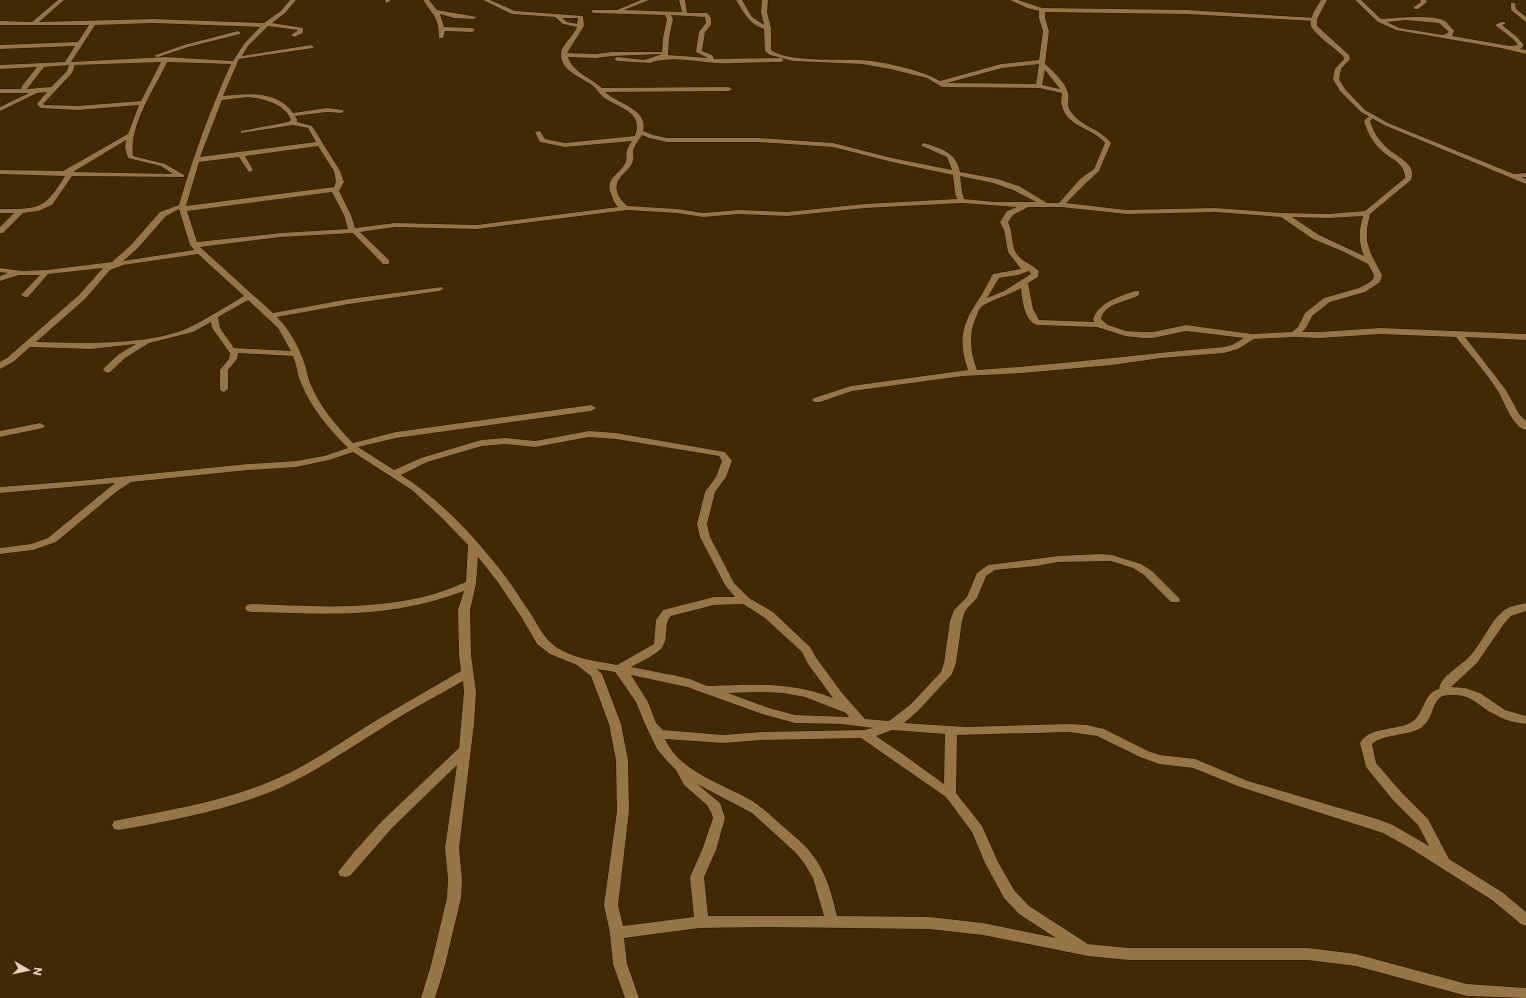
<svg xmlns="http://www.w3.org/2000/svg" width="1526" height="998" font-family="Commissioner,sans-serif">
<rect width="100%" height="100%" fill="#412903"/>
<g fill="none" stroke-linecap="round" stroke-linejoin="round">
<!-- minor casing -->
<g stroke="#231300" stroke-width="1">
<path id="minor" d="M58,0H64L39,22L153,19L264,23L281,11L290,0H296L285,13L272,23L303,28V33L294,37L291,35L298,30L268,26L248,46L242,56L311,45L314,47L313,48L239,59L223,96C247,93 278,91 293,113L327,108L343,110L344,111L341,113L327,112L295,116L297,119V122L312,126L340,171L344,182L339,191L351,215L355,228L395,223L477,225L618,207C615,204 613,200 612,196C603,178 620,175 626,162C627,158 626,154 627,150C628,147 630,144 632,141L565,147L540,142L535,132L540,131L545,139L565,143L635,136C643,113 624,110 608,100C601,97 598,90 592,85C581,77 560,71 561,53C562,44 574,36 577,27L563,24L555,17L512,14L483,0H490L515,11L583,16L584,26L567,53L596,54L612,52H662L663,38L667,19L665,15L594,13L592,12V10H617L641,0H649L624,10L682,12L679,0H685L687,13H707L711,18V25L705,32L702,51L712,55L714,59L781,58L784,60L781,62C760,62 737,64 716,63C694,61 673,56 652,62L651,63L617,61L614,59L617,57L644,60L662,54L612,56L596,58L568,57C573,73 590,77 602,88L729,87L732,89L729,91L605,92C616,103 649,109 643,131L653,135L667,138H758L833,143L892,158L952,170L947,157L922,146L921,145L924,143C941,149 956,151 960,172L998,179L1019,186L1047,203H1059L1080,179L1094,169L1105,143C1093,128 1067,127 1062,106C1060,102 1062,97 1062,93L1039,88L942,87L927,78L890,69L862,64L793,61L770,55L765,51L764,29C749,24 744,13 736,0H742L752,17L764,25L761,12L762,0H768L767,12L771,28V50C786,62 839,59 860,60C881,61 922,70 940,81L1001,64L1039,60L1043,31L1039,18V11L1027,8L1010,0H1018L1042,8L1187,10L1316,18V20L1314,21L1187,14L1045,12V18L1049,31L1045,64C1052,70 1066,83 1068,93C1070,101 1065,105 1072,113C1082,127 1101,129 1111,143L1099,171L1086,183L1066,203L1126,210L1215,208L1281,213L1329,214L1365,211L1405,178C1405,163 1392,160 1382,151C1373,143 1367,132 1364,121L1370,115H1374L1375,116L1370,121C1373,131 1378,139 1385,146C1394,156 1418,163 1411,180L1394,194L1370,214L1367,228V241L1371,254L1382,275L1380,282L1365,292L1330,302L1312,316L1306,328L1302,332H1320L1380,328L1526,334V340L1465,337L1506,390L1519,414L1526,421V430C1513,427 1505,404 1499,393C1487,373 1470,355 1456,337L1380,334L1320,338L1294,337L1254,339L1238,349L1224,353L1161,358L1112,365L1022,373L963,376L852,391L820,402H814L812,400L814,398L851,386L968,370C957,338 963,322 981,296C985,289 989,281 993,274L1021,269L1008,252L1004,230L1000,222L1007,211L1017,207L962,203L865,208L787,216L739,214L703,217L677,213L627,210L477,229L395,227L360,232L389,260V264H383L353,233L281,237L200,247L273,313L349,299L442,287L443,289L439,291L349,304L277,317C289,329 298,345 304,362C307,369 307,376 310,383C319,405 336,426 353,443L396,432L591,405L596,408L591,411L396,438L358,447L394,470L421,458L481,440L505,438L535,441L589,431L616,433L725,452L732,461L726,477L715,492L707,524L710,537L734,583L749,598L773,612L810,647L817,659L842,693L865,719L889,721L910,705L941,672L944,663L950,621L954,610L967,597L977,573L988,565L1058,556L1100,554L1112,555L1141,564L1152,571L1179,598L1180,600L1179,602H1171L1144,575L1133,568L1111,561L1058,562L1036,566L995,570L986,576L977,598L965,611L962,621L956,663L952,674L918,711L904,723L966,727L1069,724L1087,725L1104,729L1148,751L1160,755L1195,759L1248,781L1377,819L1393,825L1429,846L1418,825L1392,799L1366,767L1360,743C1370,726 1395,731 1410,723C1425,715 1422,694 1439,689C1441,676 1459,667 1468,658C1482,644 1488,624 1503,611C1509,606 1518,605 1526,603V611L1511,616L1503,625L1477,663L1451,687L1465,688L1480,693L1505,710L1526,716V724C1515,723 1504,720 1494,714C1478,706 1473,695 1453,695C1449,695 1445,695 1441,697C1431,703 1434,721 1419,729C1405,736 1384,734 1372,744L1376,763L1402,793L1428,819L1449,859L1502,892L1526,912V926L1521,924L1492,900L1410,848L1383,833L1240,787L1193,768L1159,764L1140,757L1097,736L1069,732L957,735L956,793L982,826L998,862L1014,890L1029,906L1088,944L1128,948H1308L1356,954L1467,984L1526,988V998L1467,996L1356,966L1308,960H1128L1088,956L983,935L929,929L769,927L699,928L624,938L627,964L639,998H625L613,964L610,933L604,905L617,811L616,760L609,724L591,676L577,665L550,654L537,644L522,618L497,581L478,557L476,584L470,610L471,655L476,692L474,724L459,848L462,879L461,898L445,965L435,998H421L431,965L447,898L448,879L445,848L457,765L392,828L350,876L345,877L340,876L338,872L354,852L382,821L459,748L464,692L463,681C435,697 406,712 379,730C347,750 315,772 280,788C229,810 173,820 119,830L114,829L112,825L114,821L119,820C170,810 221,802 269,782C306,767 338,744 372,723C401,705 432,688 461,671L459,655L458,610L464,591C390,619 328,614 251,612L247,611L245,608L247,605L251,604C305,606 360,610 413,599C431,596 449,589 466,582L468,545L442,518L412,490L353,452L329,460L296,467L248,470L131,482L116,492L56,542L33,550L0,554V548L31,544L48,538L115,483L0,493V487L79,481L248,464L296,461L324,456L348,448C329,429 311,408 301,383C297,374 297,365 293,356L238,353L237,359L228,370V389L224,392L221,391L220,389V370L229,359L230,353L212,328L211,322L193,332L149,343L125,358L110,372L107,373L103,370L104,368L119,354L136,344L91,349L30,347L13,362L0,369V362L7,358L79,295L103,268L48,274L28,297H25L21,295L40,275H19L0,281V276L8,273L0,272V268L22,271L47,270L112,262L131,245L160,212L179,205C193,157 210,110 231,64L167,62C154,90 129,125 133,156L165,164L184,175V177L72,176L52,205L38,211L23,213L3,233H0V227L14,213H0V209C39,209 44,210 65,176L0,174V170L63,171L128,134L139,105L78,110L41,108L37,104L47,92L37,93L0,111V107L29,93H0V89H21L22,86L37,67L0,69V65L65,62L75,46L0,49V45L78,42L89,25H0V21L32,22ZM671,15L705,17L706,23L699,32L696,52L708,58L668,55L669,38L673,19ZM562,18H578L577,24L567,22ZM153,23L260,27L244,44L233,61L165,57L71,62L95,25ZM161,62L141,101L78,106L45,105L43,104L72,73L75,65ZM1039,64L1036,84L947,83L1002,68ZM69,65L67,71L51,87L27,89L44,67ZM1045,70L1060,89L1042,85ZM248,97C264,99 285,104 291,120L288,122L241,131V133L293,125L308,128L316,142L200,157L222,100ZM642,135L649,138L667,142H758L833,147L892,162L953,175L955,192L957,199L865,204L787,212L739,210L703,213L677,209L628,206C619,201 612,187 620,178C624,172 631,168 633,161C634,158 633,155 633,151C634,146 639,140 642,135ZM126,140L125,147L128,158L161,166L173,174L73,172ZM318,146L334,171L336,182L334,187L186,206L199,162L239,157L248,171L250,172L253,170L245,156ZM960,176L993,183L1013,190L1036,202H995L964,199L962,192ZM332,192L344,215L348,229L281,233L197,242L187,211ZM1028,207H1061L1126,214L1215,212L1281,217L1313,239L1342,251L1368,264L1374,275L1373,279L1370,282L1359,288L1324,298L1305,313L1298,327L1292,332L1252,334L1186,325L1153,332H1143L1126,331L1108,325L1101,319C1104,303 1127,302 1139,295V291H1136C1121,295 1096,304 1093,320L1095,322L1039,320L1033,309L1028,283L1038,277L1039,271C1032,264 1022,262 1016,253C1011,244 1013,232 1008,222L1013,215ZM179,209L190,245L194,250L123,261L137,249L166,216ZM1363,216C1359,230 1358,242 1364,256L1319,235L1292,217L1329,218ZM198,254L244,296C225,307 207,319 188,328C147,346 80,343 36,342L85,299L110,270L123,265ZM1029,271L1031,274L1004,291L987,298L999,278L1018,275ZM1021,288C1022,299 1024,321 1037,325L1097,327L1125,336L1143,338H1153L1186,331L1244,338L1232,345L1224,347C1141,354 1059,365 977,370C970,351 968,333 977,315C978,311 981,306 984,305C996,298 1009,295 1021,288ZM248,300L278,328L291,351L234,348L220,328L218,317ZM589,437L616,439L719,456L722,461L716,477L705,492L697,524L700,537L725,585L735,597H714L663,610L656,620L654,644L617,665C597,661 574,659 556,647C544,638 539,627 531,614C522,601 514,588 505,576C476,538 441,500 401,475L427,462L482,446L505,444L535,447ZM743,604L765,618L802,652L808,664L833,698C793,682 753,684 710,686C704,686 696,681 690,679C671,674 650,671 631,667C638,663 659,654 663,646C669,637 663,624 671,616L714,605ZM597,669L615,672L618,676L636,702L645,724L657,749L667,761L676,770L684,785L707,805L711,812L713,818L702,850L690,877L694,917L623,926L618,905L629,811L628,760L621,724L602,674ZM631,675L687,687L762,714L795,723L842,724L873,728L864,730L762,732L723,735L663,730L656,723L648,702ZM760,692L783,693L805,697L846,713L849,717L795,715L769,708L728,693ZM892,730L945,734L944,784L904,755L876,736ZM861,738L946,797L972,832L985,863L1004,898L1019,914L1056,938L983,923L929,917L837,916C831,890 824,865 804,845C796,837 787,830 779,823C768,813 759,804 745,797C717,782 679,770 665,739L723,743L762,740ZM697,784L752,813L795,852L804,863L813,878L824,916H708L704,877L716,850L725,818L720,803Z
M385,0H391L387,3L385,2Z
M423,0H429L437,10L477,17L474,19L454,18L440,14L444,27L472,28L475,30L472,32L445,31L443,38H439C439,18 434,16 423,0Z
M1355,0H1361L1381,19C1395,18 1434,14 1445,21C1449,24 1451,28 1454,31L1452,36L1510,46L1518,45L1513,39L1495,25L1501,22H1505V24L1502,25L1517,37L1523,44V47L1520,49L1526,50V54L1501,48L1396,30L1378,22ZM1405,20L1439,23L1449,32L1443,35L1399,28L1387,22Z
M1420,0H1426L1427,2L1418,9H1414V7L1421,2Z
M1511,3H1515L1516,9L1526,17V22L1511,10Z
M238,31L240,32V34L188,47L158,57L153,56L184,45Z
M1526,173V177L1513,178L1509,176L1513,174Z
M40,423L45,426L43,428L0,437V431Z"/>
</g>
<!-- tertiary casing -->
<g stroke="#231300" stroke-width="1">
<path id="tertiary" d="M1321,0H1327L1317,19V26L1349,55L1350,59L1341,69L1339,79L1345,89L1365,110L1388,123L1526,179V184L1384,125L1361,112L1340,91L1333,79L1335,69L1344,59L1343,56C1336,49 1314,34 1311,26C1309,17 1317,7 1321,0Z"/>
</g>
<!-- minor -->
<use href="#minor" fill="#987547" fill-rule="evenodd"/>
<!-- tertiary -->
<use href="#tertiary" fill="#987547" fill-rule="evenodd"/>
</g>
<!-- north arrow -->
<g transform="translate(28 970) rotate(99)" stroke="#412903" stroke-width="3" paint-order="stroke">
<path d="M0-3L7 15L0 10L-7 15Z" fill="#e4d1ba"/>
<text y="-6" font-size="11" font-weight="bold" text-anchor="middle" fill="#e4d1ba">N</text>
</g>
</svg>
